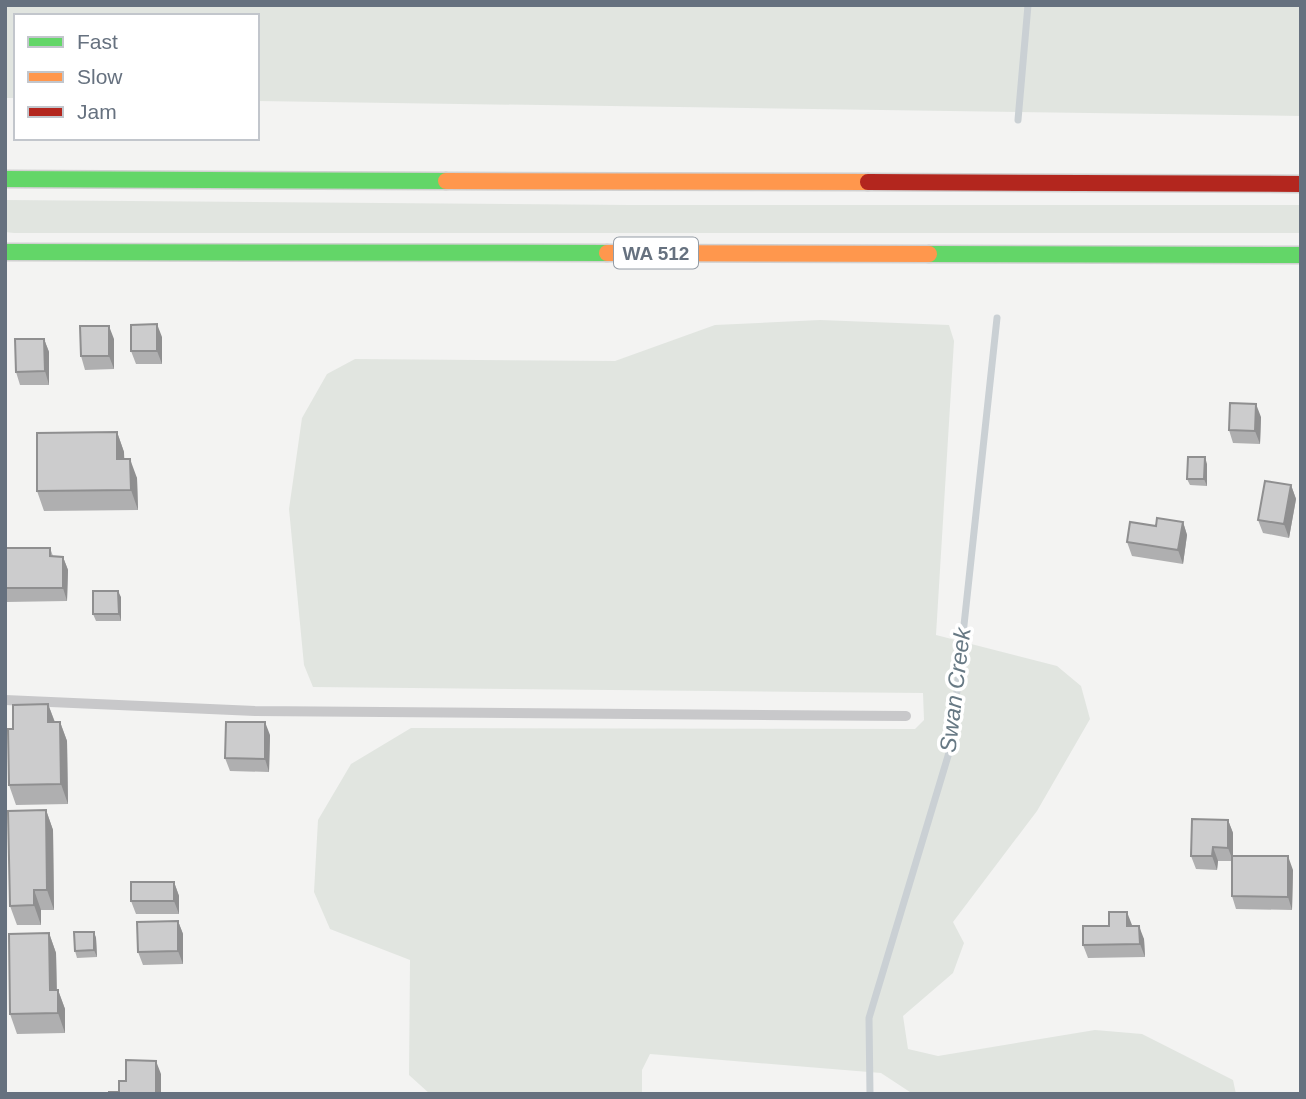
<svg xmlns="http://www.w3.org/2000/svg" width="1306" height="1099" font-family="Arial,sans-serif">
<rect width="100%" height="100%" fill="#f3f3f2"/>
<!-- green -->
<path fill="#e1e5e0" d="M5,5H1301V116L257,101V16H16V98H5Z
M5,200L630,205H1301V233H14L5,232Z
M820,320L949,325L954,341L936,635L1057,666L1081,686L1090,719L1037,811L953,922L964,943L953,973L903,1016L908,1049L938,1056L1095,1030L1142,1034L1233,1080L1236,1094H913L881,1073L650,1054L642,1070V1094H430L409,1075L410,960L330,929L314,892L318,820L351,764L411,728L915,729L924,720L923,693L313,687L304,665L289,509L302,418L327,374L355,359L615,361L715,325Z"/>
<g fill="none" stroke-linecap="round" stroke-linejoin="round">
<!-- stream -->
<path stroke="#cad0d4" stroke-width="7" d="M1018,120L1028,5
M870,1094L869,1018L951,746L997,318"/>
<!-- fast casing -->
<g stroke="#d0d0d0" stroke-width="19">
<path id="fast" d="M5,179L446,181
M5,252L607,253
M929,254L1301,255"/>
</g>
<!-- slow casing -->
<g stroke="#d0d0d0" stroke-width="19">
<path id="slow" d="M446,181L868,182
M607,253L929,254"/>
</g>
<!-- jam casing -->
<g stroke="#d0d0d0" stroke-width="19">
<path id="jam" d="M868,182L1301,184"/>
</g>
<!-- lane -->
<path stroke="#c8c8ca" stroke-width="10" d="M5,700L255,711L906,716"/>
<!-- fast -->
<use href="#fast" stroke="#63d668" stroke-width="16"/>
<!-- slow -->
<use href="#slow" stroke="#ff974d" stroke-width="16"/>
<!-- jam -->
<use href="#jam" stroke="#b3261e" stroke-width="16"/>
</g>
<!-- wall -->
<path fill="#afafb0" d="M162,337V364H136L131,351Z
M44,339L49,352V385H20L16,372Z
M114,339V369L85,370L81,356Z
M1261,417L1260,444L1233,443L1229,430Z
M117,432L124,452V459L137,478L138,510L44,511L37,491Z
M1207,464V486L1190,485L1187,479Z
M1291,485L1296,499L1289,538L1263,533L1258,520Z
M1183,522L1187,535L1183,564L1132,556L1127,542L1156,526Z
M5,548H50L53,556L63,557L68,570L67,601L6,602Z
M121,597V621H96L93,614Z
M48,704L55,722H60L67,741L68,804L16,805L9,785L13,729Z
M270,735L269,772L230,771L225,758Z
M46,810L53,830L54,910H41V925H17L10,906Z
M1228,820L1233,833V856L1293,870L1292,910L1236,909L1232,896V861H1218L1217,870L1196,869L1191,856Z
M174,882L179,896V914H136L131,901Z
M178,921L183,934V964L143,965L138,952Z
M1132,926L1144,939L1145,957L1088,958L1083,945Z
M94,932L96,938L97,957L77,958L75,951Z
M49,933L56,953L57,990H58L65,1009V1033L17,1034L10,1014Z"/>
<!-- shaded-wall -->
<path fill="#8f8f90" d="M157,324L162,337V364L157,351Z
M109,326L114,339V369L109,356Z
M44,339L49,352V385L45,371Z
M1256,404L1261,417L1260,444L1255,431Z
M117,432L124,452L125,478L117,459Z
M1205,457L1207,464V486L1204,479Z
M130,459L137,478L138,510L131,490Z
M1291,485L1296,499L1289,538L1284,524Z
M1183,522L1187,535L1183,564L1178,550Z
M63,557L68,570L67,601L63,588Z
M118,591L121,597V621L119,614Z
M48,704L55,723L48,722Z
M60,722L67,741L68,804L61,784Z
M265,722L270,735L269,772L265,759Z
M46,810L53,830L54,910L47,890Z
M1228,820L1233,833V861L1228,848Z
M1213,847L1218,861L1217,870L1212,856Z
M1288,856L1293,870L1292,910L1288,897Z
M174,882L179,896V914L174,901Z
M34,890L41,910V925L34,905Z
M1127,912L1132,925L1127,926Z
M178,921L183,934V964L178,951Z
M1139,926L1144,939L1145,957L1140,944Z
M94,932L96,938L97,957L94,950Z
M49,933L56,953L57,1010L50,990Z
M58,990L65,1009V1033L58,1013Z
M156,1061L161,1074V1094H156Z"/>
<!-- building -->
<path fill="#cccccd" stroke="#8f8f90" stroke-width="2" d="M157,324V351H131V325Z
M80,326H109V356H81Z
M15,339H44L45,371L16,372Z
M1230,403L1256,404L1255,431L1229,430Z
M117,432V459H130L131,490L37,491V433Z
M1188,457H1205L1204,479H1187Z
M1265,481L1291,485L1284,524L1258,520Z
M1157,518L1183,522L1178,550L1127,542L1130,522L1156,526Z
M5,548H50V556L63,557V588H5Z
M93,591H118L119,614H93Z
M48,704V722H60L61,784L9,785L8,729H13V705Z
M226,722H265V759L225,758Z
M46,810L47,890H34V905L10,906L8,811Z
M1192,819L1228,820V848L1213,847L1212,856H1191Z
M1232,856H1288V897L1232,896Z
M131,882H174V901H131Z
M1109,912H1127V926H1139L1140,944L1083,945V926H1109Z
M178,921V951L138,952L137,922Z
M74,932H94V950L75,951Z
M49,933L50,990H58V1013L10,1014L9,934Z
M126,1060L156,1061V1094H109V1092H119V1081H126Z"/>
<g text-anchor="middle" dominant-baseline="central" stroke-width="7" stroke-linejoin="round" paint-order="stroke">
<!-- shield labels -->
<rect fill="#fff" stroke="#949ca5" stroke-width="2" x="614" y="237.5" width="84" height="31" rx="5"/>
<g font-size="19" font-weight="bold" fill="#66717f">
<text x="656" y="253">WA 512</text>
</g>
<!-- water labels -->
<g font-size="23" font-style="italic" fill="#677984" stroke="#fff">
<text transform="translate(955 690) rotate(-83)">Swan Creek</text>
</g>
</g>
<!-- border -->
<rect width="1306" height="1099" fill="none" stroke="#66717f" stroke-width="14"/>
<!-- legend -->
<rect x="14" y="14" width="245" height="126" fill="#ffffff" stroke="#c2c6cc" stroke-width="2"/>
<rect x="28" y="37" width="35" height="10" fill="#63d668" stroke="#c2c6cc" stroke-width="2"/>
<text x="77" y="49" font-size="21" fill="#66717f">Fast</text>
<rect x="28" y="72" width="35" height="10" fill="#ff974d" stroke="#c2c6cc" stroke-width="2"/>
<text x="77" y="84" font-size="21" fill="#66717f">Slow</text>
<rect x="28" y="107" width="35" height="10" fill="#b3261e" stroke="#c2c6cc" stroke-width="2"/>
<text x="77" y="119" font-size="21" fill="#66717f">Jam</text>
</svg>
